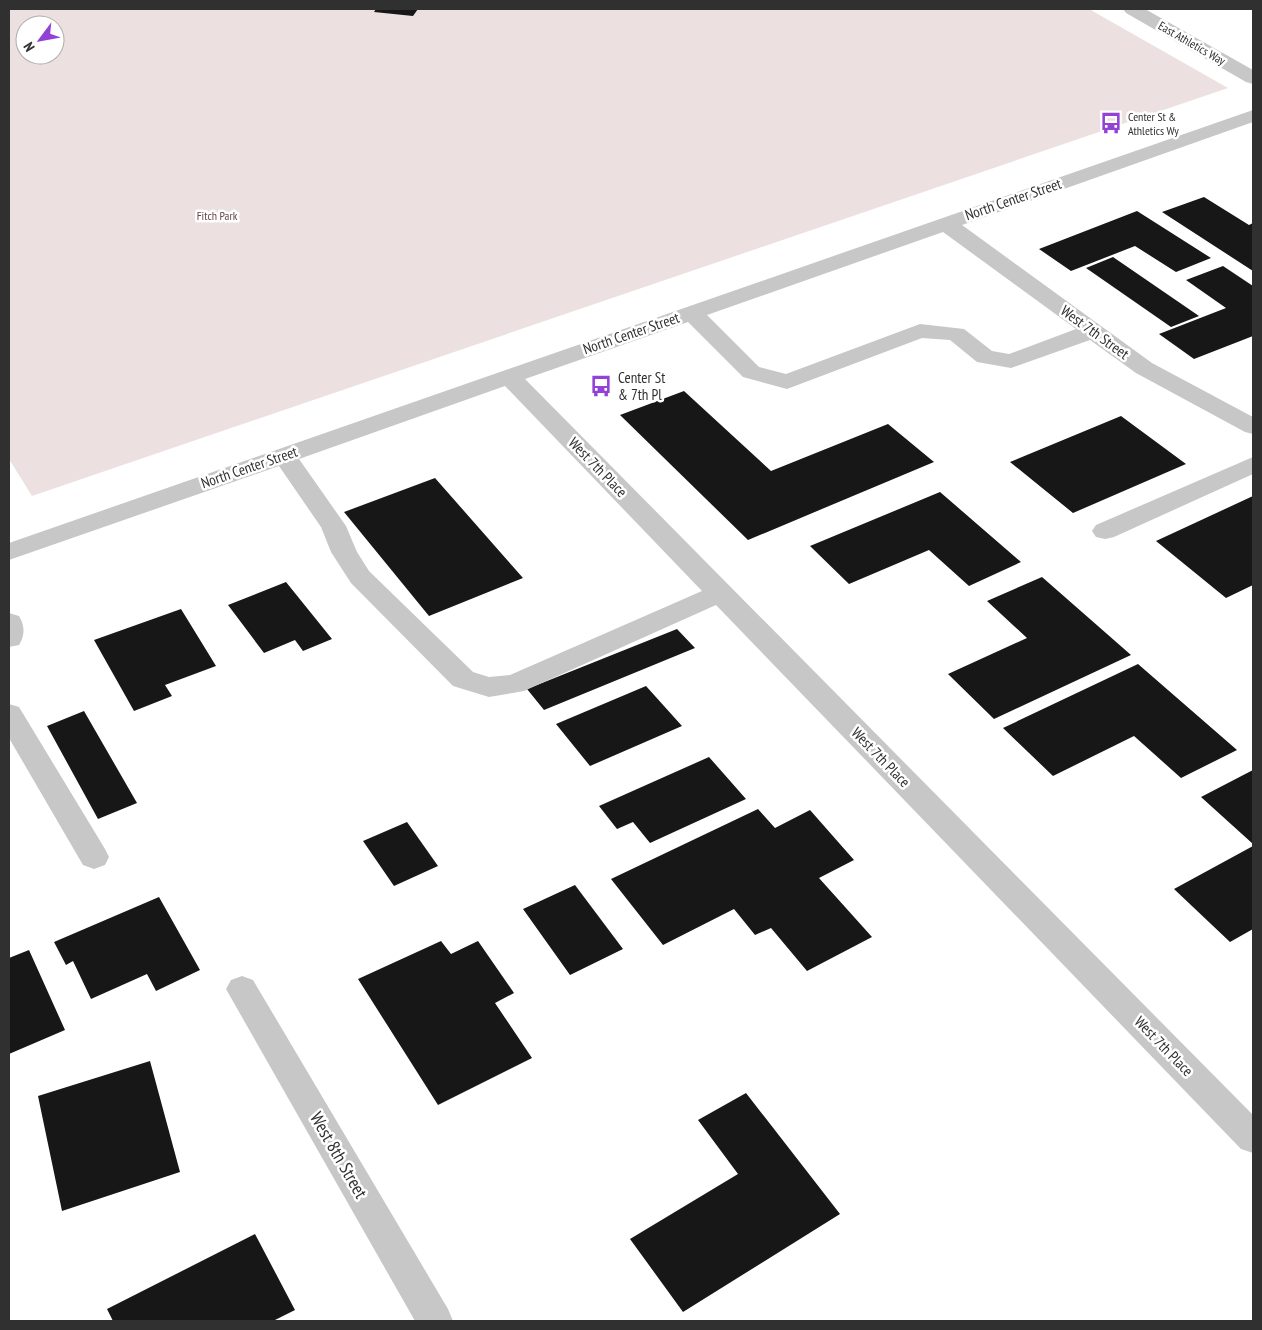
<svg xmlns="http://www.w3.org/2000/svg" width="1262" height="1330" font-family="'PT Sans Narrow',sans-serif">
<rect width="100%" height="100%" fill="#fff"/>
<!-- green -->
<path fill="#ece1e0" fill-rule="evenodd" d="M9,9H1089L1228,88L32,496L9,459ZM25,25H55V55H25Z"/>
<!-- building -->
<path fill="#171717" d="M376,9H418L413,16L374,12Z
M1204,197L1249,225L1253,223V271L1162,212Z
M1137,211L1211,258L1176,272L1135,246L1071,271L1039,249Z
M1113,257L1199,316L1171,327L1086,268Z
M1223,266L1253,286V336L1194,359L1159,334L1226,308L1186,280Z
M684,391L771,471L888,424L934,462L748,540L620,415Z
M1121,416L1186,464L1073,513L1010,462Z
M435,478L523,578L429,616L344,512Z
M940,492L1021,562L969,586L929,550L849,584L810,546Z
M1253,496V585L1226,598L1156,541Z
M1042,577L1131,655L994,719L948,674L1027,638L987,601Z
M286,582L332,639L303,651L295,640L264,653L228,605Z
M181,609L216,666L165,685L172,696L134,711L94,640Z
M677,629L695,648L544,710L527,689Z
M1138,664L1237,750L1181,778L1134,736L1053,776L1003,728Z
M646,686L682,726L590,766L556,724Z
M84,711L137,803L98,819L47,726Z
M709,757L746,799L650,843L633,822L617,829L599,806Z
M1253,770V844L1201,797Z
M758,809L775,828L810,810L854,860L819,878L872,937L807,971L771,928L755,935L734,909L663,945L611,879Z
M407,822L438,866L394,886L363,841Z
M1253,846V929L1230,942L1174,889Z
M575,885L623,949L570,975L523,909Z
M159,897L200,970L156,991L147,974L91,999L73,961L66,965L54,942Z
M441,941L451,954L478,941L514,993L495,1003L532,1058L438,1105L358,979Z
M29,950L65,1030L9,1054V958Z
M150,1061L180,1172L62,1211L38,1096Z
M746,1093L840,1214L683,1312L630,1239L738,1174L698,1120Z
M255,1234L295,1310L273,1321H113L107,1309Z"/>
<g fill="none" stroke-linecap="round" stroke-linejoin="round">
<!-- minor -->
<path fill="#c7c7c7" fill-rule="evenodd" d="M1123,9H1145L1253,70V84L1246,82L1126,13Z
M1253,110V122L962,225L1152,363L1253,417V434L1245,432L1136,373L1090,340L1011,368L977,362L950,340L922,338L787,389L743,377L688,322L525,379L1253,1115V1153L1241,1149L716,605L524,691L489,697L453,686L351,583L331,552L321,527L279,466L9,560V543ZM943,232L1076,329L1009,354L992,351L964,329L920,324L786,374L759,367L707,315ZM505,386L702,591L510,675L489,677L473,672L369,571L357,552L346,526L299,459Z
M1253,457V474L1114,537L1105,539L1096,537L1092,531L1096,525Z
M9,613L19,616C25,626 25,635 19,645L9,647Z
M9,704L19,707L105,849L109,857L105,865L94,869L83,865L9,738Z
M242,976L253,980L448,1309L453,1321H415L226,989L231,980Z"/>
</g>
<!-- icons -->
<defs>
<g id="bus-bare" transform="scale(1.725)"><path d="M-5-6H5V4H4V6H2V4H-2V6H-4V4H-5ZM-3.5-4V0h7V-4ZM-3.5 1.2v1.5H-2V1.2ZM2 1.2v1.5H3.5V1.2Z" fill="#9342d8" stroke="#fff" stroke-width="2.5" paint-order="stroke"/></g>
</defs>
<g fill-rule="evenodd">
<use href="#bus-bare" x="1111" y="123"/>
<use href="#bus-bare" x="601" y="386"/>
</g>
<g text-anchor="middle" dominant-baseline="central" stroke-width="5" stroke-linejoin="round" paint-order="stroke">
<!-- far-street labels -->
<g font-size="12" fill="#303030" stroke="#fff">
<text transform="translate(1192 43) rotate(30)">East Athletics Way</text>
</g>
<!-- far-poi labels -->
<g font-size="12" fill="#303030" stroke="#fff" text-anchor="start">
<text x="1128" y="116">Center St &amp;<tspan x="1128" dy="14">Athletics Wy</tspan></text>
</g>
<!-- far-park labels -->
<g font-size="12" fill="#694741" stroke="#fff">
<text x="217" y="215">Fitch Park</text>
</g>
<!-- street labels -->
<g font-size="15" fill="#303030" stroke="#fff">
<text transform="translate(1013 199) rotate(-19)">North Center Street</text>
<text transform="translate(1095 332) rotate(36)">West 7th Street</text>
<text transform="translate(631 333) rotate(-19)">North Center Street</text>
<text transform="translate(249 467) rotate(-19)">North Center Street</text>
<text transform="translate(598 467) rotate(46)">West 7th Place</text>
<text transform="translate(881 757) rotate(46)">West 7th Place</text>
<text transform="translate(1164 1046) rotate(46)">West 7th Place</text>
</g>
<!-- poi labels -->
<g font-size="15" fill="#303030" stroke="#fff" text-anchor="start">
<text x="618" y="377">Center St<tspan x="618" dy="17">&amp; 7th Pl</tspan></text>
</g>
<!-- near-street labels -->
<g font-size="18" fill="#303030" stroke="#fff">
<text transform="translate(339 1155) rotate(60)">West 8th Street</text>
</g>
</g>
<!-- border -->
<rect width="1262" height="1330" fill="none" stroke="#303030" stroke-width="20"/>
<!-- north arrow -->
<g transform="translate(40 40) rotate(238)"><circle r="24" fill="#ffffff" stroke="#acacac"/>
<path d="M0-4L9 19L0 12L-9 19Z" fill="#9342d8"/>
<text y="-8" font-size="14" font-weight="bold" text-anchor="middle" fill="#303030">N</text>
</g>
</svg>
